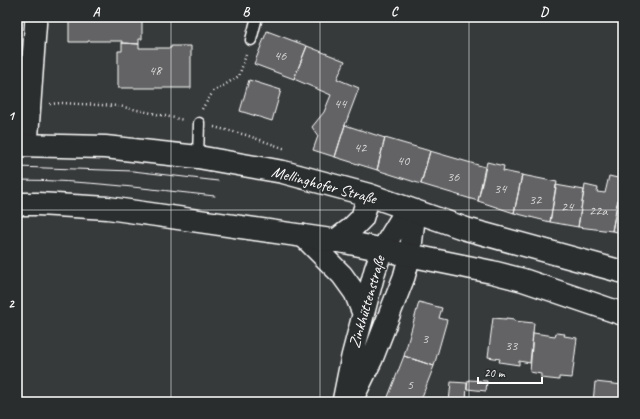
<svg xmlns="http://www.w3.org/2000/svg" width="640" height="419" font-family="Caveat,sans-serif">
<rect width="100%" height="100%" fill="#373a3b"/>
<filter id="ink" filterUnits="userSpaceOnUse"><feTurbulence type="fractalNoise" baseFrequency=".025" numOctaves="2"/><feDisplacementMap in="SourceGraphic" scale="8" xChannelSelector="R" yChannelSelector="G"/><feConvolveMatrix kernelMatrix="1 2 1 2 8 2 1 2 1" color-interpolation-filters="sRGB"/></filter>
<g filter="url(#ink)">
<!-- building -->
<path fill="#636465" stroke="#fff" d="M69,17H142V39H139V44L122,43V41H88V42H69Z
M267,31L307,46L294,79L254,64Z
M122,43L139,44V48H171V46H191V88H118V51H122Z
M307,46L345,61L337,79L359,88L345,125L335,157L313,150L318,136L312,127L324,112L331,95L294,79Z
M249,80L281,90L272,121L240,111Z
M345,125L385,138L377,170L335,157Z
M385,138L430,151L421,184L377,170Z
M430,151L485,167L478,201L421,184Z
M487,162L504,166L503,171L522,175L514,213L478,201Z
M522,175L557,182L550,222L514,213Z
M609,176L622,179L612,231L578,227L585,185L598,188L597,192L605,193Z
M622,179H623V233L612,231Z
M556,185L584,190L578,227L550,222Z
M419,302L442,308L439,318L447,320L434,366L404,356Z
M493,318L506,319V318L514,319V321L534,323L530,363L519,361V365L499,362L500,359L488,357Z
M533,333L555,336L556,333L565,334L564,336L577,338L572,378L559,377V380L541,378V374L530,372Z
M404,356L434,366L420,402H386Z
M468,380L487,381L486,391L467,389Z
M451,382L467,383L466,402H449Z
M595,382L623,385V402H593Z"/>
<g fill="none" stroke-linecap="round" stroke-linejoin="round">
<!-- service casing -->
<g stroke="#fff" stroke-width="13">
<path id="service" d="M251,40L257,17
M198,157L199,123"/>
</g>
<!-- minor casing -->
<g stroke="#fff" stroke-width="24">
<path id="minor" d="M27,144L36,17
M302,235L342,275L355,293L363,313
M343,402L352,357L375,270L382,250L407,209
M351,402L372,359L404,277L410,255L415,211"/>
</g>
<!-- secondary casing -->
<g stroke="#fff" stroke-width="25">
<path id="secondary" d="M17,145L105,147L198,157L283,172L369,195L466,229L623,272
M17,204H38L108,208L345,242L492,272L523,280L623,314
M335,241L351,229L362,218L369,195"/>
</g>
<!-- path -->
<path stroke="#fff" stroke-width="2.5" stroke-dasharray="1 3" stroke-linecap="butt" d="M50,104L61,103L119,106L184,120
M202,109L213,92L239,76L246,55
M214,127L246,135L286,149"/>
<!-- service -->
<use href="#service" stroke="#2a2d2e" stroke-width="10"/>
<!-- minor -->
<use href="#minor" stroke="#2a2d2e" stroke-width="21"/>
<!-- secondary -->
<use href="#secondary" stroke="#2a2d2e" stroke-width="22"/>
<!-- tram -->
<path stroke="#fff" stroke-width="1" d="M17,167L133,171L218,181
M17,180C83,180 149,189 215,196"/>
</g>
</g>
<!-- grid -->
<path fill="none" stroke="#fff" stroke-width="1" stroke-opacity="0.55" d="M171,17V402M320,17V402M469,17V402M17,210H623"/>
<g text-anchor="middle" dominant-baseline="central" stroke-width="3" stroke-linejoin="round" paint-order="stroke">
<!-- number labels -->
<g font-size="14" fill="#d8d8d8">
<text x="280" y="55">46</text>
<text x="155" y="70">48</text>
<text x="340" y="103">44</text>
<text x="360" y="147">42</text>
<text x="403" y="160">40</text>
<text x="453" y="176">36</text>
<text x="500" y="188">34</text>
<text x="535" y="199">32</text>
<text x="567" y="206">24</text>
<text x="598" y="210">22a</text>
<text x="425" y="338">3</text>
<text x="511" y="345">33</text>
<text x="410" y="384">5</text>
</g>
<!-- street labels -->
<g font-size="16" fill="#fff" stroke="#2a2d2e">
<text transform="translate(324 185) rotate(15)">Mellinghofer Straße</text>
<text transform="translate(367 302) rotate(-74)">Zinkhüttenstraße</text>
</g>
</g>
<!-- margin -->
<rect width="640" height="419" fill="none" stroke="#2a2d2e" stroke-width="44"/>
<!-- scale -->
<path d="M478 377v6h64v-6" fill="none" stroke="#ffffff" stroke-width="2"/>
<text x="484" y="377" font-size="12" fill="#ffffff" stroke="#2a2d2e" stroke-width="3" paint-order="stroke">20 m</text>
<rect x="22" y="22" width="596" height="375" fill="none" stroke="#fff" stroke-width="1.5"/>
<g font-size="13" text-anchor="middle" font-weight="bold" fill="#fff">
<text x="96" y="16">A</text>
<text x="246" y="16">B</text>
<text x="394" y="16">C</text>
<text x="544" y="16">D</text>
<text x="11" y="120">1</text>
<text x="11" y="308">2</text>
</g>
</svg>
